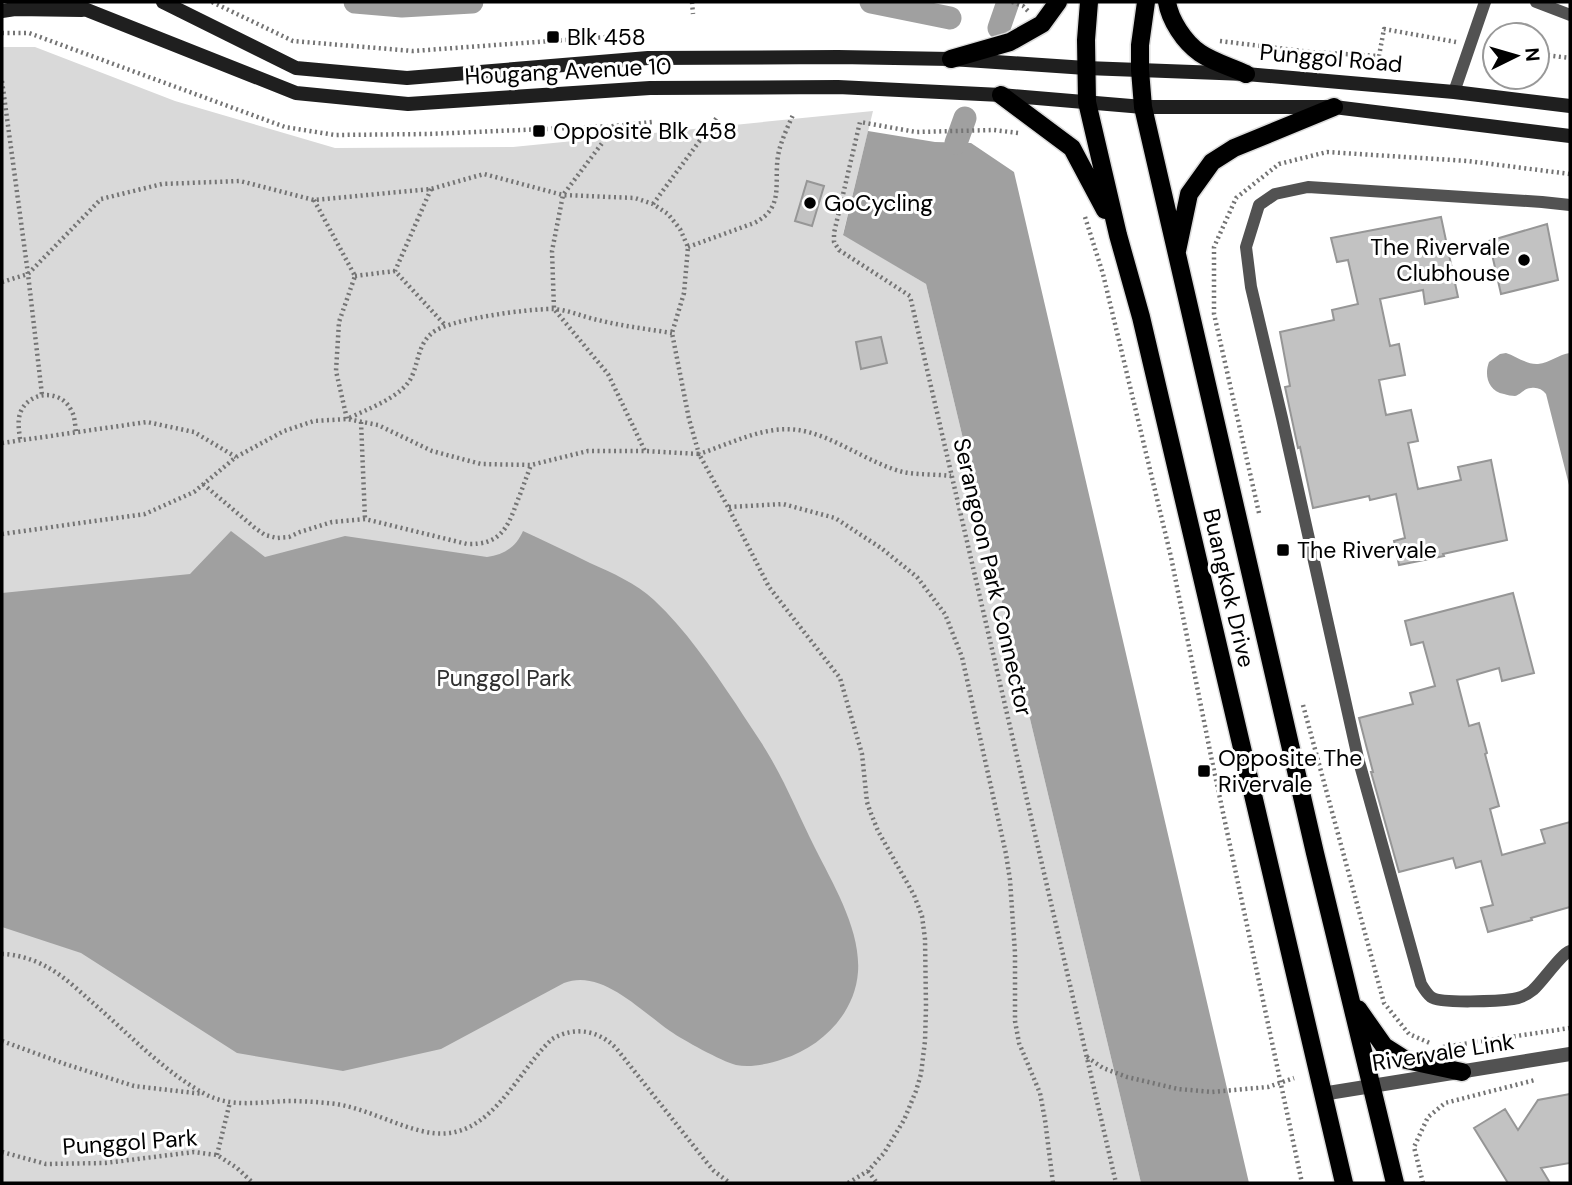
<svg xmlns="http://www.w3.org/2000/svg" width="1572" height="1185" font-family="'DM Sans',sans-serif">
<rect width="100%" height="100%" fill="#fff"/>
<!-- green -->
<path fill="#d9d9d9" d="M2,47H35L175,101L335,148L513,147L873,111L843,234L926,284L1141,1183H2Z"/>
<!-- water -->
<path fill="#a0a0a0" d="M868,131L935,142L971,143L1014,172L1249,1183H1141L926,284L843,235Z
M1506,353C1516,356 1527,365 1538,364C1550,363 1559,354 1570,353V485H1569L1546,394C1542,389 1537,387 1531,388C1524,388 1522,394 1515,396C1512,396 1507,395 1504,394C1488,391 1484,375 1489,362L1500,354Z
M231,531L265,557L345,536L487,557C504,555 516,547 523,531C545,541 568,552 590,563C612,573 636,583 654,600C686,630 711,667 736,704C747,722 760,739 770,757C787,786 800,818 815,848C833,884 861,930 858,972C855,1014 821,1047 783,1059C768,1064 751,1068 736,1065C721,1061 683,1040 670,1031C641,1011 601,968 564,983L441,1049L343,1071L237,1053L81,953L2,927V593L190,574Z"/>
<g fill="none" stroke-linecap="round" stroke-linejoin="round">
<!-- canal -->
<path stroke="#a0a0a0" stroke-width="23" d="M355,2L402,6L472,2
M871,2L950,18
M999,28L1008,2
M956,143L965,118"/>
</g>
<!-- building -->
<path fill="#c2c2c2" stroke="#969696" stroke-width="2" d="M807,181L824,186L812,226L795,221Z
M1441,217L1458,297L1425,304L1423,290L1380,299L1390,346L1399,344L1405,375L1379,380L1386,415L1411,410L1418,441L1408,443L1418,489L1461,480L1458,467L1491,460L1507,540L1443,554L1444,556L1399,565L1394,541L1405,538L1396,494L1370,500L1369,496L1313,508L1300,447L1298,448L1285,387L1290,386L1280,332L1334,320L1332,310L1358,304L1348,260L1337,262L1331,238Z
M1547,224L1558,280L1501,294L1489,241Z
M881,337L887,363L861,369L856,342Z
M1513,593L1534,673L1502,681L1499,668L1457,680L1469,726L1479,723L1487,753L1485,754L1499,806L1490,809L1502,855L1545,843L1541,830L1570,822V907L1531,918L1532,920L1488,932L1481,908L1493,905L1481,861L1456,868L1453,858L1399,872L1371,772H1373L1359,718L1413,704L1410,693L1435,686L1423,642L1411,645L1405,621Z
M1570,1094V1163L1541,1168L1550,1183H1508L1474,1128L1505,1109L1518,1130L1538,1100Z"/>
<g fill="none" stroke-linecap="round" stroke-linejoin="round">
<!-- primary casing -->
<g stroke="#dbdbdb" stroke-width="21">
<path id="primary" d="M1089,2L1086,40L1087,102L1118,235L1141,317L1344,1183
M1146,2L1140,45V70L1143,107L1315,853L1395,1183
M1167,2C1170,20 1184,42 1200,53C1213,62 1231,67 1246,74
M951,59L1010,42L1042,24L1058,2
M1001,95L1072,148L1105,210
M1177,251L1189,194L1212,162L1234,148L1334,107
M1358,1009L1384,1046L1406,1060L1462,1072"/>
</g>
<!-- path -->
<path stroke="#747474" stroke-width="4.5" stroke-dasharray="2 3.5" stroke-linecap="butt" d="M212,2L293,41L413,51L647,34
M692,2L693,14
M1012,2L1023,6L1028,11
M2,33H29L285,127L335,135L428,134L615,126L652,122
M1220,41L1310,52L1379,56L1384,29L1456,42
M1537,54L1570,58
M2,81L28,274L42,395
M615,126L563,195L552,251L554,309L608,374L645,451
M1018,133L994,130L916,132L860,122L834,233V242L839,250L910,296L1116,1183
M431,189L395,271L445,325
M314,200L355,276L339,322L336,371L347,419C367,409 403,397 412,376C419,360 418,345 432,333C448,319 528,309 551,309C567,309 583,317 598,320C622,326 647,329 672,333
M653,204L718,116
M1085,217L1103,274L1171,557L1212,761L1302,1183
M688,247L754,223C787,207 772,180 779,151C782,139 788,126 793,115
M355,276L395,271
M2,282L28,274L101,199L162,184L240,181L314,200L431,189L484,174L563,195L635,198L653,204L668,214L680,229L688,247L684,293L672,333L689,419L699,454C730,444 765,425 798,430C833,435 868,463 903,472C918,475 936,474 951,476
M361,422L365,519
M20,439C19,430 17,420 21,411C30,391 61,389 71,410C75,416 75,425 76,432
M2,443L147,422L194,432L236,457
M203,484L255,528L265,535L277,538L289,537L300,532L332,522L365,519L467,544C499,545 507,530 517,502C522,490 526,478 531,465
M729,507L783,504L835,518L881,548L917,577L945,614L962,657L1006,854L1010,880L1015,953V1021L1019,1043L1040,1093L1045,1120L1053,1183
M1259,513L1214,314V247L1236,198L1279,164L1327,152L1468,161L1570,174
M2,534L145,514L194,492L236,457L284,431L314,421L347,419L378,425L432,451L481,464L531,465L588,451H645L699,454L728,507L769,587L840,678L862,754L867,802L870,811L878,831L914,895L922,916L925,939L926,1007L925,1041L921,1074L916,1091L904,1120L884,1153L868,1171L848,1183
M1303,705L1384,1003L1409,1034L1432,1044
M2,954C16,954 35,960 47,967C64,976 79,991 93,1003C129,1034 163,1071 205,1094C231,1108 260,1102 288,1101C304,1101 320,1102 336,1104C367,1109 392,1124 422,1131C488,1148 513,1076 552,1039C575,1026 598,1030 616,1048L708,1164L714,1171L730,1183
M2,1041L65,1064L134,1086L203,1094
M1443,1047L1570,1028
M1087,1057L1103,1068L1127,1077L1178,1089L1212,1092L1268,1087L1294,1078
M2,1152L46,1164L105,1163L194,1152L217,1155L237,1168L253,1183
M217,1155L230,1102
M868,1171L877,1183
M1423,1183L1414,1147L1428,1117L1445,1103L1535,1080"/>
<!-- service -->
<path stroke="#525252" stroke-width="12" d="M1536,2L1570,15
M1454,92L1485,2
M1570,205L1542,202L1308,187L1275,194L1259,205L1246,247L1251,287L1282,418L1358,758L1421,984C1424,989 1427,994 1431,997C1440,1004 1500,1001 1513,999C1520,998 1527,995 1533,990C1543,981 1561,954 1570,951"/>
<!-- tertiary -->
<path stroke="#525252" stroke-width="14" d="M1322,1094L1570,1054"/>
<!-- secondary -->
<path stroke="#1f1f1f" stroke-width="14" d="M70,2L87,10L296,93L408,104L650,88L838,87L1001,95L1143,107H1334L1570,136
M163,2L296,68L407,78L648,58L838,57L951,59L1086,68L1246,74L1454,92L1570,106
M2,11L15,9L82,10"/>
<!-- primary -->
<use href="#primary" stroke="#000" stroke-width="18"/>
</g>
<!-- markers -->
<g fill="#000" stroke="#fff" stroke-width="2.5">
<rect x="546" y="30" width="14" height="14" rx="3.5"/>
<rect x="532" y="124" width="14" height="14" rx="3.5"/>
<circle cx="810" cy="203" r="7"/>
<circle cx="1524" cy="260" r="7"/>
<rect x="1276" y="543" width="14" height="14" rx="3.5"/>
<rect x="1197" y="764" width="14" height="14" rx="3.5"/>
</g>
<g text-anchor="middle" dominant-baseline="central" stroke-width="6" stroke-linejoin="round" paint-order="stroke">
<!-- poi labels -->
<g font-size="23" fill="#000" stroke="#fff" text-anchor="start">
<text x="567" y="37">Blk 458</text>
<text x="553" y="131">Opposite Blk 458</text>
<text x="824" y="203">GoCycling</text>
<text x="1510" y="247" text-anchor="end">The Rivervale<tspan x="1510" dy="26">Clubhouse</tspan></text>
<text x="1297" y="550">The Rivervale</text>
<text x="1218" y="758">Opposite The<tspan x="1218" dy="26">Rivervale</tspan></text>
</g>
<!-- street labels -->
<g font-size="23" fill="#000" stroke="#fff">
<text transform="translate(1331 58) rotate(5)">Punggol Road</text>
<text transform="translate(568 71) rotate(-3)">Hougang Avenue 10</text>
<text transform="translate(993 577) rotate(77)">Serangoon Park Connector</text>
<text transform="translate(1229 588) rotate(77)">Buangkok Drive</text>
<text transform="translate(1443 1052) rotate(-9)">Rivervale Link</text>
<text transform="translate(130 1142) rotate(-4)">Punggol Park</text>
</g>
<!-- park labels -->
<g font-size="23" fill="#303030" stroke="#fff">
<text x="504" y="678">Punggol Park</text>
</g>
</g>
<!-- border -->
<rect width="1572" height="1185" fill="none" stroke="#000000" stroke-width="7"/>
<!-- north arrow -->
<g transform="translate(1516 56) rotate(85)"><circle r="33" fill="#ffffff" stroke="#999999" stroke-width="2"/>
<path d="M0-5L12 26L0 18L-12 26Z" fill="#000000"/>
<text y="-10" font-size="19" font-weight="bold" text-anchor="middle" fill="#000000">N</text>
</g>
</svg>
